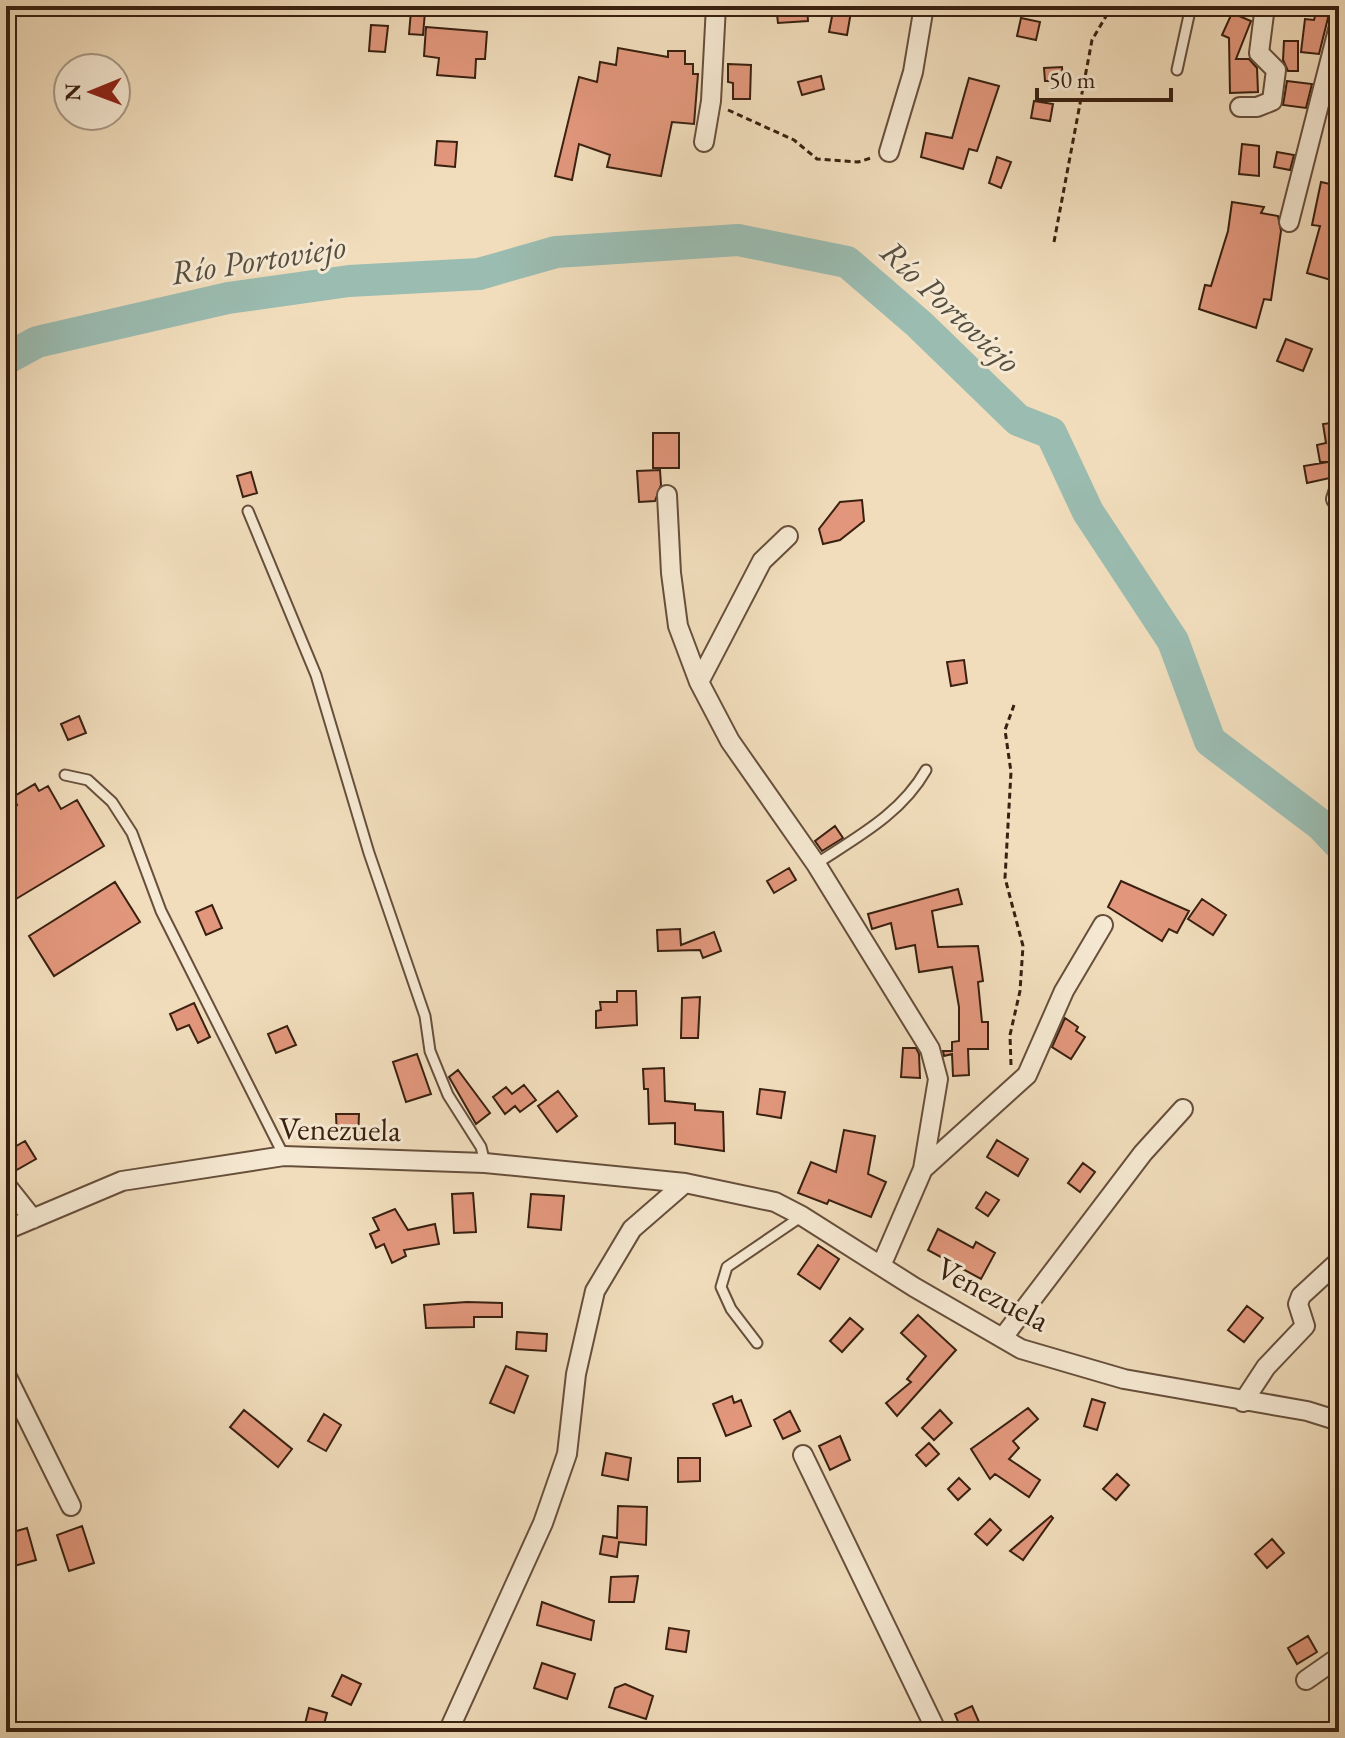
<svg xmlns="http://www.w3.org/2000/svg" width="1345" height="1738" font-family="'EB Garamond',serif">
<rect width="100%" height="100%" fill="#f1ddbc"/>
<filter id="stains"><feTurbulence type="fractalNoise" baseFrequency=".0025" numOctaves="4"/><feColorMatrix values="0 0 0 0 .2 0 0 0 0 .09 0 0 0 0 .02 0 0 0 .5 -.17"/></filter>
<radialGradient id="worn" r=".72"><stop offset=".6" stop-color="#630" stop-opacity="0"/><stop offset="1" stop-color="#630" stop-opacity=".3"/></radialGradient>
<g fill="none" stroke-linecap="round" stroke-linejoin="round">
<!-- river -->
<path stroke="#9bbcb1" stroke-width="32" d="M6,359L37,342L228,298L349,281L479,274L556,252L738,240L847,262L919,324L1018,420L1051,433L1088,512L1173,641L1210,741L1321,825L1339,844"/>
</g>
<!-- building -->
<path fill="#e2977c" stroke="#392010" stroke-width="2" d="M776,6H807L808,21L778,23Z
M834,6H852L847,35L829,32Z
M1318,6H1331L1319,54L1301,52L1305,19L1314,20Z
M411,11L425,12L423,35L409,34Z
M1232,13L1251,21L1236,59H1249L1257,68L1258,92L1230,93L1229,38L1222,35Z
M1021,18L1040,22L1036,40L1017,36Z
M371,25L388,26L385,52L369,51Z
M426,27L487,32L485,59H476L475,78L437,75L439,58L424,56Z
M1284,41H1298V71H1288L1283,60Z
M618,48L668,57V51H685V64H693V74H698L694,124L672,122L661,176L607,167L610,155L579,144L572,180L555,176L579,77L597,82L600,62L616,65Z
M728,64L751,65L750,99H733V83L728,82Z
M1062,67L1063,81H1045L1044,68Z
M821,76L824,89L802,95L798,82Z
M969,78L999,86L977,151L969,149L963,169L921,157L926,133L952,138Z
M1287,81L1312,84L1306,108L1283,105Z
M1034,101L1053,104L1050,121L1031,118Z
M437,141L457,142L455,167L435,165Z
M1242,144L1259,146V176L1239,174Z
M1277,152L1294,155L1290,170L1274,167Z
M997,157L1011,162L1001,188L989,183Z
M1321,182L1339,186V253L1331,280L1307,273L1320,226L1312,225Z
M1232,202L1264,207L1261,213L1278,216L1281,231L1271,300L1264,299L1256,328L1199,309L1205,285L1211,286L1228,231Z
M1286,339L1312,349L1303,371L1277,361Z
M1339,422V476L1307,483L1304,466L1328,462H1320L1317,445L1326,443L1323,424Z
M653,433H679V468H653Z
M660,470L661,485L655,501L639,502L637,471Z
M251,472L257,493L243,497L237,476Z
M862,500L864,521L840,540L823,544L819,529L840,502Z
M964,660L967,683L951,686L947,662Z
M79,716L86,733L68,740L61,724Z
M35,784L39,791L48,786L61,809L77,800L104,846L11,902L6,894V811L17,805L13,797Z
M835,826L843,838L822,851L815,841Z
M789,868L796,880L774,893L767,881Z
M1121,881L1189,911L1177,933L1169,929L1162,941L1108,907Z
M115,882L140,922L54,976L29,936Z
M958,889L962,904L932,911L938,947L978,946L983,981L978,982L982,1022H988V1049H968L969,1075L953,1076L952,1054L944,1056L943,1051H952V1042L959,1041V1007L952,967L919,972L915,945L896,949L891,923L872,929L868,914Z
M1202,899L1226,915L1213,935L1188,919Z
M212,905L222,928L206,935L196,912Z
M680,929L681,945L714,932L721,951L703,958L700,950L658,951L657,930Z
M617,991H636L637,1025L596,1028V1011L601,1010L600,1002H617Z
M700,997L698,1038H681L682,998Z
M194,1003L210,1037L198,1043L189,1025L177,1030L170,1014Z
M1065,1018L1078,1027L1076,1031L1085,1037L1071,1059L1052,1047Z
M287,1026L296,1045L276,1053L268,1034Z
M903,1048H916L919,1054L920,1078L901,1077Z
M417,1054L431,1094L406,1102L393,1062Z
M664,1068L665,1101L695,1104V1110L723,1112L724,1151L675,1144V1123L649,1124L648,1089H644L643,1069Z
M458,1070L490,1113L476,1124L449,1077Z
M524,1085L536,1100L520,1112L515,1106L505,1114L493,1097L506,1087L512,1094Z
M760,1089L785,1092L781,1118L757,1114Z
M558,1091L577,1116L557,1132L538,1106Z
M336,1114H359L358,1140L337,1139Z
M844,1130L875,1136L868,1174L886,1182L871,1217L829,1200L827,1204L798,1193L811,1162L836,1172Z
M997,1140L1028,1159L1018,1176L987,1157Z
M25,1141L36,1159L13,1172L6,1152Z
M1083,1163L1095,1172L1080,1192L1068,1183Z
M986,1192L999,1200L988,1216L976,1208Z
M473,1193L476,1232L454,1233L452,1194Z
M531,1194L564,1196L561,1230L528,1227Z
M395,1209L408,1230L435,1224L439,1244L404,1250L406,1256L392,1263L384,1244L376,1248L370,1234L379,1230L373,1218Z
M938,1229L973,1248L976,1242L995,1253L981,1279L928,1250Z
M818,1245L839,1259L820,1289L798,1274Z
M467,1302L502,1303V1317H474V1327L426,1328L424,1305Z
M1247,1306L1263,1318L1244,1342L1228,1330Z
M918,1315L956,1350L897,1416L886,1403L911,1382L907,1379L926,1356L901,1333Z
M850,1318L863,1329L842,1352L830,1341Z
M517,1332L547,1334L546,1351L516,1349Z
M506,1366L528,1376L514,1413L490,1403Z
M732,1396L734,1403L741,1400L751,1426L726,1436L713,1404Z
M1092,1399L1105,1403L1097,1430L1084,1426Z
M1028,1408L1038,1419L1013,1441L1019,1448L1009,1459L1040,1480L1029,1497L995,1474L990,1479L971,1449Z
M244,1410L292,1449L278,1467L230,1427Z
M940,1410L952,1423L934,1440L922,1428Z
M790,1411L800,1431L783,1439L774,1420Z
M324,1414L341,1425L326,1451L308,1441Z
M840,1436L850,1460L830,1470L819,1446Z
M929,1443L939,1454L926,1466L916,1455Z
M606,1453L631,1458L628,1480L602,1475Z
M678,1458H700V1481L678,1482Z
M1117,1474L1129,1485L1116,1500L1103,1489Z
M959,1478L970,1489L958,1500L948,1489Z
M618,1506L647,1507L646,1545L619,1542L617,1557L600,1554L603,1536L617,1538Z
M1051,1516L1053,1518L1023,1560L1010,1551Z
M990,1519L1001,1530L987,1545L975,1534Z
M82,1526L94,1563L69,1571L57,1535Z
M27,1528L36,1560L14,1566L6,1534Z
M1272,1539L1284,1553L1267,1568L1255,1554Z
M638,1576L634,1602H609L611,1577Z
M542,1602L594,1621L591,1640L537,1625Z
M669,1628L689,1631L686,1652L666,1649Z
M1308,1636L1317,1652L1297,1664L1288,1648Z
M542,1663L575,1674L567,1699L534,1688Z
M342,1675L361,1684L351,1705L332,1696Z
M625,1684L653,1696L646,1719L609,1707L615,1688Z
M972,1706L979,1722L961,1729L955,1714Z
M309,1708L327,1713L323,1728L305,1724Z"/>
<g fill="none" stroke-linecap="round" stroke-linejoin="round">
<!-- service casing -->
<g stroke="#674f3b" stroke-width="13">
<path id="service" d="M1177,70L1191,6
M248,511L316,675L369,853L425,1016L430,1051L448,1095L481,1147L485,1163
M65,775L88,780L112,802L132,833L161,911L284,1156
M816,864C857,837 901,814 926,770
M757,1343L731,1309L721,1287L727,1267L802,1216"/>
</g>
<!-- minor casing -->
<g stroke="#674f3b" stroke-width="22">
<path id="minor" d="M1240,107H1257L1272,101L1276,70L1259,53L1265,6
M704,142L711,101L716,6
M889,152L913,72L924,6
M1289,222L1339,26
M667,495L671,573L678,626L699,682L730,741L816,864L930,1049L938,1079L923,1169L881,1266
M1336,499L1339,490
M699,682L762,561L788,536
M923,1169L1027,1075L1064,991L1103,925
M6,1185L33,1219
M6,1230L122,1181L284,1156L485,1163L685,1183L775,1202L802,1216L914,1287L1021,1349L1124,1379L1307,1411L1339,1421
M1004,1336L1143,1153L1183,1109
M6,1375L71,1506
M1243,1402L1266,1367L1305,1326L1298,1304L1301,1296L1339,1261
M803,1455L937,1732
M1306,1680L1339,1657
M448,1732L543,1523L567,1454L576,1374L595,1291L632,1229L685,1183"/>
</g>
<!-- path -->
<path stroke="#392010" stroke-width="3" stroke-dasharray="6 4" stroke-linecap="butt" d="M728,110L794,140L817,159L858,162L871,158
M1054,242L1092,40L1112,6
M1011,1065L1010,1035L1020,991L1023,946L1005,878L1011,772L1005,730L1014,705"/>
<!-- service -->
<use href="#service" stroke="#f6e9d3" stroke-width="9"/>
<!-- minor -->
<use href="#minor" stroke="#f6e9d3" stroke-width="18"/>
</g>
<g text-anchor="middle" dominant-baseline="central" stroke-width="6" stroke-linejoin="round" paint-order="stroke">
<!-- street labels -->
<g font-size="32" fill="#392010" stroke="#f6e9d3">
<text transform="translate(340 1129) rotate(1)">Venezuela</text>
<text transform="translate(993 1294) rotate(28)">Venezuela</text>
</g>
<!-- water labels -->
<g font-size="34" font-style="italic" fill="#564f40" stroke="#f6e9d3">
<text transform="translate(258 259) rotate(-9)">Río Portoviejo</text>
<text transform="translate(951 306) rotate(43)">Río Portoviejo</text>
</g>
</g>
<!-- margin -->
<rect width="1345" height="1738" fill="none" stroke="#f1ddbc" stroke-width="32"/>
<rect x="8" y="8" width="1329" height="1722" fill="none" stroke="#392010" stroke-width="4"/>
<rect x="16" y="16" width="1313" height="1706" fill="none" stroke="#392010" stroke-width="2"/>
<!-- north arrow -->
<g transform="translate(92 92) rotate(269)"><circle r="38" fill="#f6e9d3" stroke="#aa9985" stroke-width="2"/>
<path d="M0-6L14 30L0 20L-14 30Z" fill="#8f2418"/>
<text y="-12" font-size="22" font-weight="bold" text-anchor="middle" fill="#392010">N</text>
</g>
<!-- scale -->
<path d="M1037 88v12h134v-12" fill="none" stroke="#392010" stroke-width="4"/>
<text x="1049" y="88" font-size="24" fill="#392010" stroke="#f6e9d3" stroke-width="6" paint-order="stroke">50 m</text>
<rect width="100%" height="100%" filter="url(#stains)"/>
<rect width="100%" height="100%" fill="url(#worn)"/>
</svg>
